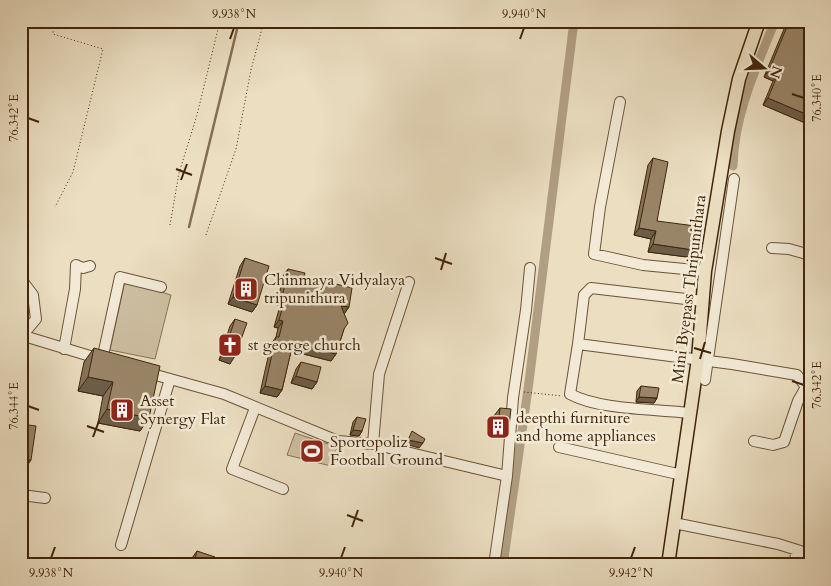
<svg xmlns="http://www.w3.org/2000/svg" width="831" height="586" font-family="Cardo,serif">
<rect width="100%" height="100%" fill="#ebdec1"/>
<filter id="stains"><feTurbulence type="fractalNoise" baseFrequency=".004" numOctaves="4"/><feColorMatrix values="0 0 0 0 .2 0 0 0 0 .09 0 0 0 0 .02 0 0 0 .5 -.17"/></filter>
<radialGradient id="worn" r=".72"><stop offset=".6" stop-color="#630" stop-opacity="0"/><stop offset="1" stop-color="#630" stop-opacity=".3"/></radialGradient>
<!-- green -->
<path fill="#cebfa2" stroke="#887255" d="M125,281L171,295L155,359L110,350Z
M295,433L337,447L331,466L287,455Z"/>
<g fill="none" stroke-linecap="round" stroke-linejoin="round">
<!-- stream -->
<path stroke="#846e51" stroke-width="2.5" d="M189,227L239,21"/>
<!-- canal -->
<path stroke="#b19f82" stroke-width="9" d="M733,166C734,115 756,68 775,21
M503,565L529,382L574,21"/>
<!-- minor casing -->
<g stroke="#6c5336" stroke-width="12">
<path id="minor" d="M620,102L600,207L594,254L643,265L705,271
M772,248L789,249L810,255
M21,279L33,295L36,319L21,337
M24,336L100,359
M578,344L584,295L591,288L703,301
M64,349L75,289L76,265L83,268L90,266
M102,360L120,277L161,287
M145,372L224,394L338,441L373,444L507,476L494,565
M705,380L734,179
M255,408L232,469L283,489
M689,413C655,409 599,410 570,394L578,344L732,364L797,375L806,387L798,401L784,442L773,445L754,441
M373,444L379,374L409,282
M559,447L682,475
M507,476L513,398L526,310L530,268
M21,495L45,498
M674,523L778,544L810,554
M121,545L170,379
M794,565L797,550"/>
</g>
<!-- major casing -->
<g stroke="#412508" stroke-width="15">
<path id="major" d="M668,565L698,359L705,271L728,131L739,79L759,21"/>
</g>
<!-- path -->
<path stroke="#412508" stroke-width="1" stroke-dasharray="1 2.5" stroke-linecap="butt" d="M54,21L53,34L103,49L73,172L55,207
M170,225L179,173L197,115L220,21
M206,235L236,149L251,70L264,21
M524,392L562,396"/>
<!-- minor -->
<use href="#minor" stroke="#f2ead7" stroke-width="10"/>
<!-- major -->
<use href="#major" stroke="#ebdec1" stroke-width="12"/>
</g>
<!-- wall -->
<path fill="#847259" stroke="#412508" d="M789,22L808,96V115L803,122L763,105L773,81L764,77L784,29Z
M653,158L657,221L695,258L648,252L651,239L634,235L648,165Z
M245,258L257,305L252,312L228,304L240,266Z
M288,269L304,276L349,307L344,314V329L336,354L331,361L291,351L282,390L277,397L260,393L271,344L276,337L278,328L274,327L280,306L277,305L283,276Z
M235,319L230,364L219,360L230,326Z
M94,348L149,418L140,431L98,423L103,396L78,391L84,362Z
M301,362L317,382L312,389L291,383L296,369Z
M641,386L657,398L654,403L636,402L637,391Z
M500,408L509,426L503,435H491L493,417Z
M357,417L362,431L359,436L350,435L353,422Z
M197,551L215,565H190L192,558Z"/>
<!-- shaded-wall -->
<path fill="#6b5d49" stroke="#412508" d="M769,70L778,74L773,81L764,77Z
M768,98L808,115L803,122L763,105Z
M639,228L656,231L651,239L634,235Z
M653,244L700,251L695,258L648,252Z
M233,297L257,305L252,312L228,304Z
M282,298L285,299L280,306L277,305Z
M341,306L349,307L344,314Z
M279,320L283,321L278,328L274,327Z
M293,343L336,354L331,361L288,350Z
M224,353L235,356L230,364L219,360Z
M296,376L317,382L312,389L291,383Z
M88,377L113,382L103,396L78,391Z
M265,386L282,390L277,397L260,393Z
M639,397L657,398L654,403L636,402Z
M107,409L149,418L140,431L98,423Z
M498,426H509L503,435H491Z
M353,430L362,431L359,436L350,435Z
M408,440L423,443L419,448L405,444Z
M21,459L31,460L25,469L21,468Z"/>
<!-- building -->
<path fill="#998568" stroke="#412508" d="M791,21H810V91L808,96H810V111L808,115L768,98L778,74L769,70L789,22Z
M653,158L668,162L657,221L703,227L700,251L653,244L656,231L639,228Z
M245,258L269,266L257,305L233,297Z
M288,269L305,273L304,276L352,288L349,307L341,306L348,323L344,329L336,354L293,343L282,390L265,386L276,337H279L283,321L279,320L285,299L282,298Z
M235,319L247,323L235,356L224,353Z
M94,348L160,366L149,418L107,409L113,382L88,377Z
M301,362L321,367L317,382L296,376Z
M641,386L659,388L657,398L639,397Z
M500,408L511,409L509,426H498Z
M357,417L366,419L362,431L353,430Z
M21,424L36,426L31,460L21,459Z
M412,431L425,439L423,443L408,440Z
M197,551L215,557V565H193Z"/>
<!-- ticks -->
<path fill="none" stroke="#412508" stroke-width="2" d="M230,39L234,28M520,39L524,28M792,94L804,98M28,118L39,122M176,169L192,175M181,180L187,164M435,258L452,264M441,270L446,253M694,348L711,353M700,359L705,342M792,381L804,385M28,406L39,410M87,426L104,432M93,437L99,421M347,515L363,521M352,527L358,510M51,558L55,547M341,558L345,547M631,558L635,547"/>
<!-- icons -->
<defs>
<g id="building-square" transform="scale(1.25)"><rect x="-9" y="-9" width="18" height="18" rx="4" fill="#8f2418" stroke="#f2ead7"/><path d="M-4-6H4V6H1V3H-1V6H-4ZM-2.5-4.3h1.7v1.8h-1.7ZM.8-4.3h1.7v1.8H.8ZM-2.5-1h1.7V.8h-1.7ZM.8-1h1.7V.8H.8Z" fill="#fff"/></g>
<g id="church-square" transform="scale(1.25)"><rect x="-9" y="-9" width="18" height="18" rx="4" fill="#8f2418" stroke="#f2ead7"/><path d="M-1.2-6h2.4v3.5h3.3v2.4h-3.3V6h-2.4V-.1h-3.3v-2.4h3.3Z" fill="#fff"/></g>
<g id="stadium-square" transform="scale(1.25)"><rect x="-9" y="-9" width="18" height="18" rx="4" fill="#8f2418" stroke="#f2ead7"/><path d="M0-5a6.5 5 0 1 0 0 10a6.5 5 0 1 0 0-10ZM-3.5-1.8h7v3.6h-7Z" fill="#fff"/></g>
</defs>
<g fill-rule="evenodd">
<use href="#building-square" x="246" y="289"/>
<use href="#church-square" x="230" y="345"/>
<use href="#building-square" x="122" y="410"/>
<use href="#building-square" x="498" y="427"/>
<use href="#stadium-square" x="312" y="451"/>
</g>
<g text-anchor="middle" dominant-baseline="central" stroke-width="5" stroke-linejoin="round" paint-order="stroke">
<!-- poi labels -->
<g font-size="16" fill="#412508" stroke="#f2ead7" text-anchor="start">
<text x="264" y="280">Chinmaya Vidyalaya<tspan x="264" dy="18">tripunithura</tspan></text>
<text x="248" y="345">st george church</text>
<text x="140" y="401">Asset<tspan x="140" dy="18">Synergy Flat</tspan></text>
<text x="516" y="418">deepthi furniture<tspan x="516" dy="18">and home appliances</tspan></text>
<text x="330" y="442">Sportopoliz<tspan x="330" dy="18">Football Ground</tspan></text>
</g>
<!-- street labels -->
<g font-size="16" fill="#412508" stroke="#f2ead7">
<text transform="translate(689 289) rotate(-83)">Mini Byepass Thripunithara</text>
</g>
</g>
<!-- margin -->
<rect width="831" height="586" fill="none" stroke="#ebdec1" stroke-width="55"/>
<!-- north arrow -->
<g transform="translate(764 68) rotate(109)" stroke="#f2ead7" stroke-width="4" paint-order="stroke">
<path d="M0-4L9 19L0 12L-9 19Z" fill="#412508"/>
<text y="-8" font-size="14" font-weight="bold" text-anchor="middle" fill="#412508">N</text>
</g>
<rect x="28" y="28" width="776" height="530" fill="none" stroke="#412508" stroke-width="2"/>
<g font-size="12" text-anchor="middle" fill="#412508">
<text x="234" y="18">9.938°N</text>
<text x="524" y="18">9.940°N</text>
<text transform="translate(817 98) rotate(-90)" y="4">76.340°E</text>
<text transform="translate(14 118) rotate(-90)" y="4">76.342°E</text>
<text transform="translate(817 385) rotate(-90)" y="4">76.342°E</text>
<text transform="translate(14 406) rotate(-90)" y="4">76.344°E</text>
<text x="51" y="577">9.938°N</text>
<text x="341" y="577">9.940°N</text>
<text x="631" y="577">9.942°N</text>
</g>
<rect width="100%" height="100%" filter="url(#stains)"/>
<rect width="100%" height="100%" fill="url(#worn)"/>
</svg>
